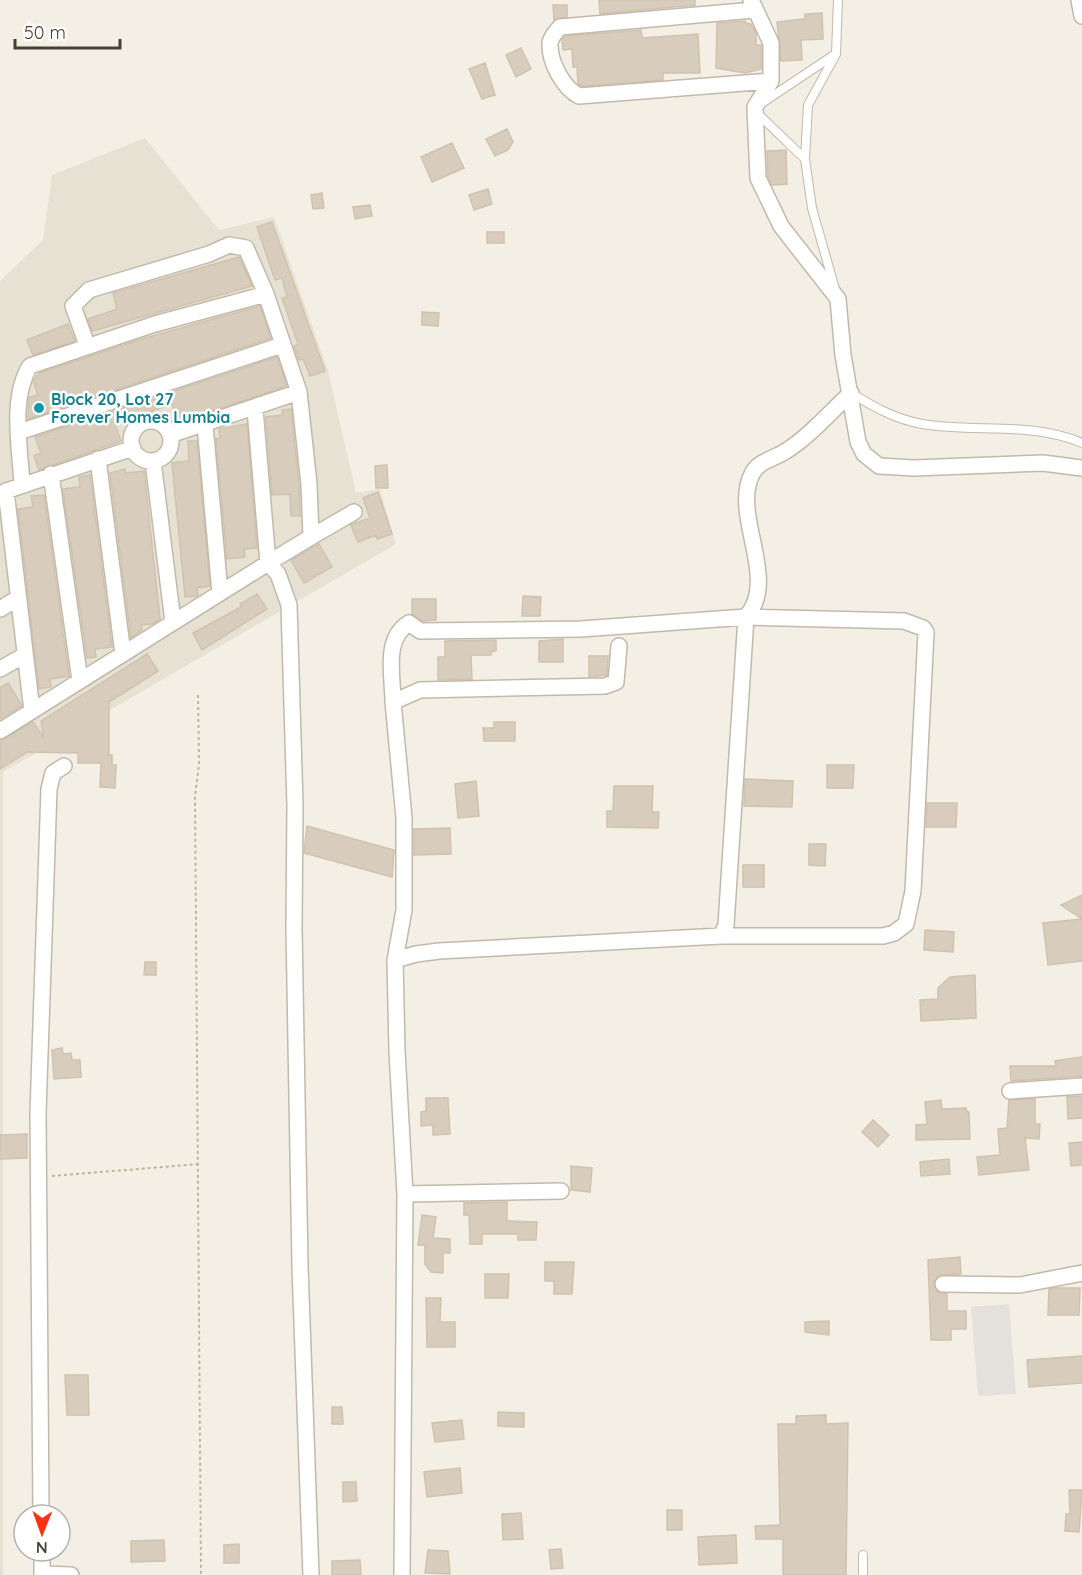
<svg xmlns="http://www.w3.org/2000/svg" width="1082" height="1575" font-family="Quicksand,sans-serif">
<rect width="100%" height="100%" fill="#f3efe5"/>
<!-- residential -->
<path fill="#e7e1d3" d="M145,138L219,230L274,217L328,371L356,493L380,489L396,544L3,772V1575H0V281L43,240L52,175Z"/>
<!-- parking -->
<path fill="#e4e1dd" d="M1009,1304L1016,1394L978,1396L971,1307Z"/>
<!-- building -->
<path fill="#d8cdbd" stroke="#d0c2ad" stroke-width="1.5" d="M599,0H695V5L600,14Z
M553,5H567V17L554,20Z
M822,13L823,39L801,40L802,60L781,61L777,22L805,19V14Z
M745,21V23L751,24L756,33V45H761V69L745,73L716,68L717,23Z
M641,30L642,38L698,34L700,73H663V80L582,86L578,84L577,67H573L572,49L563,50L562,40L565,36Z
M521,48L531,69L516,77L506,55Z
M485,63L495,95L482,99L469,69Z
M507,129L513,142L508,150L495,156L486,139Z
M452,143L464,168L432,182L421,157Z
M786,150L787,184L772,185L768,176L767,151Z
M488,189L492,204L474,210L469,195Z
M322,193L324,208L313,209L311,195Z
M370,205L372,216L355,219L353,207Z
M272,222L325,371L310,376L303,359L299,360L294,346L298,344L282,298L287,297L282,278L275,280L257,227Z
M487,232H504V243H487Z
M239,257L252,286L92,331L88,319L117,309L113,293Z
M260,306L271,338L28,419L29,397L38,395L33,381L40,373L142,339Z
M422,312L439,313L438,326L422,325Z
M68,324L75,341L33,355L27,340Z
M277,357L287,386L178,422L172,404L115,424L121,441L39,470L34,456L41,453L35,437Z
M291,409L299,485L300,516H291L290,494L272,495L266,417L283,415L282,410Z
M247,424L257,548L244,549L245,557L227,559L216,439L220,438L219,429Z
M188,441H197L210,586L197,588L198,596L185,597L172,463L189,461Z
M387,465L388,488H376L375,466Z
M125,469V473L144,471L160,619L152,624L141,625L142,630L131,638L110,473Z
M90,475L112,647L95,649L96,657L87,658L63,489L80,487L79,477Z
M378,492L392,534L377,539L376,535L358,542L351,525L370,518L363,498Z
M44,495L69,676L50,679L51,687L39,689L18,509L33,507L31,496Z
M319,544L332,567L304,583L291,560Z
M257,594L267,609L202,650L193,633L241,607L240,604Z
M523,596L541,597L540,616H522Z
M412,599H436V620L422,621L412,614Z
M563,639V662H539V641Z
M496,640V651L491,652V655H471L472,679L438,680V657H445V641Z
M147,654L158,671L109,702V755H112V765H116L115,788L100,787L101,763H78V753L27,752L0,769V741L33,722L44,738L41,721Z
M589,656H608L607,675L589,677Z
M8,683L22,706L0,719V688Z
M494,722H515V741H484L483,728H494Z
M827,765H854L853,788H827Z
M745,779L793,781L792,807L744,806Z
M476,781L479,816L458,818L455,784Z
M614,786H653L652,812H659L658,828L607,827V811H613Z
M927,803H957L956,827H926Z
M307,826L394,850L392,877L304,853Z
M450,828L451,854L414,855V829Z
M809,844H826L825,866L809,865Z
M743,865H764V887H743Z
M1082,895V961L1048,965L1043,923L1082,919L1061,905Z
M925,930L954,932L953,952L924,950Z
M145,962H156V975H144Z
M975,975L976,1018L921,1021L920,1000L938,999V988L950,977Z
M62,1048L63,1054L71,1053L72,1060H80L81,1077L54,1079L52,1050Z
M1082,1057V1076L1011,1081L1010,1066H1056L1055,1061Z
M1082,1096V1118L1068,1119L1067,1097Z
M426,1098H448L450,1134L433,1135V1125L421,1126V1112L426,1111Z
M1035,1099V1124H1040L1039,1139L1025,1138L1029,1170L979,1175L977,1157L1000,1155L998,1129L1007,1128L1009,1100Z
M941,1100L942,1109L966,1108L967,1112H969L970,1139L916,1140V1125L927,1124L925,1102Z
M873,1120L889,1135L878,1147L862,1132Z
M27,1134V1158L0,1159V1135Z
M1082,1142V1165L1071,1166L1069,1143Z
M949,1159L950,1174L921,1176L920,1162Z
M571,1166L592,1168L590,1192L571,1190Z
M507,1202V1221L537,1222L536,1240H518V1234H482V1244H470L469,1215H464V1203Z
M422,1215L436,1217L433,1238L450,1239V1253H443V1273L431,1272L425,1264V1245H418Z
M960,1257L961,1274L939,1275L933,1284L938,1292L947,1294V1311H966V1329H951V1340H931L928,1260Z
M545,1262H574L572,1294H554V1281H545Z
M485,1274H509L508,1298H485Z
M1056,1288H1080L1079,1315H1048L1049,1289Z
M426,1298H441L440,1322H455V1347H427Z
M829,1321V1335L805,1332V1322Z
M1082,1356V1383L1029,1387L1027,1360Z
M65,1375H88L89,1415H67Z
M332,1407H342L343,1424H332Z
M498,1412L524,1413V1427L498,1426Z
M826,1415V1424L848,1423L846,1575H783V1539H756L755,1526L780,1525L778,1424H796V1416Z
M462,1420L464,1439L435,1442L432,1423Z
M460,1468L462,1493L427,1497L424,1472Z
M343,1482H356L357,1501L343,1502Z
M1069,1490H1082L1079,1532L1065,1531L1066,1514H1070Z
M667,1510H682V1530H667Z
M521,1513L523,1539L503,1540L502,1514Z
M736,1535L737,1563L699,1565L698,1537Z
M164,1540L165,1561L131,1562V1541Z
M239,1544V1563H224V1545Z
M561,1549L563,1568L551,1569L549,1550Z
M428,1550L448,1551L450,1574L425,1573Z
M360,1560L361,1575H332V1561Z"/>
<g fill="none" stroke-linecap="round" stroke-linejoin="round">
<!-- service casing -->
<g stroke="#c2b9aa" stroke-width="10">
<path id="service" d="M762,103L834,55
M757,113L805,159
M835,289L812,208L805,159L808,105L836,54L838,0
M851,393C874,407 895,419 922,424C975,433 1032,421 1082,443
M863,1575V1555"/>
</g>
<!-- minor casing -->
<g stroke="#c2b9aa" stroke-width="18">
<path id="minor" d="M751,0L771,43V81L755,107L758,178L781,226L838,299L843,355L858,442L864,454L879,466L914,468L1043,463L1082,468
M1079,0L1082,16
M754,10L560,27C556,32 551,36 550,43C549,61 563,88 579,96L771,81
M87,345L73,306L89,290L209,254L229,245L246,248L266,294L299,392L309,484L311,537L268,563L255,409
M131 441a20 20 0 1 1 40 0a20 20 0 1 1-40 0Z
M205,425L220,593
M19,432L282,345
M170,435L299,392
M98,459L123,654
M153,461L173,622
M51,474L80,681
M22,484C20,447 10,398 30,366L155,324L266,294
M311,537L354,512
M0,609L18,598
M0,669L25,655
M393,702C393,676 383,639 409,623L420,631L581,629L746,617L904,621L923,628L926,632L913,891L906,924L894,933L883,936H721
M32,711L6,491L133,448
M0,731L268,563L278,574L289,605L295,805L294,928L300,1266L311,1575
M395,960L404,910V818L393,702L420,690L605,686L616,682L619,646
M1010,1091L1082,1086
M405,1194L561,1191
M943,1284L1020,1285L1082,1273
M41,1515L38,1113L49,789L53,773L64,766
M42,1551V1575
M42,1574L71,1575
M402,1575L405,1194L397,1051L395,960L416,954L439,951L721,936L726,925L746,617C780,579 731,516 752,474C758,461 774,459 786,451C810,436 830,412 851,393"/>
</g>
<!-- path -->
<path stroke="#c1b298" stroke-width="2" stroke-dasharray="3 3" stroke-linecap="butt" d="M198,695L199,764L195,797L201,1575
M52,1176L199,1164"/>
<!-- service -->
<use href="#service" stroke="#fff" stroke-width="8"/>
<!-- minor -->
<use href="#minor" stroke="#fff" stroke-width="15"/>
</g>
<!-- markers -->
<circle fill="#0f9aa8" stroke="#fff" stroke-width="2" cx="39" cy="408" r="6"/>
<g text-anchor="middle" dominant-baseline="central" stroke-width="5" stroke-linejoin="round" paint-order="stroke">
<!-- culture labels -->
<g font-size="16" font-weight="bold" fill="#0d838f" stroke="#fff" text-anchor="start">
<text x="51" y="399">Block 20, Lot 27<tspan x="51" dy="18">Forever Homes Lumbia</tspan></text>
</g>
</g>
<!-- north arrow -->
<g transform="translate(42 1533) rotate(181)"><circle r="28" fill="#ffffff" stroke="#b5b2ae" stroke-width="1.5"/>
<path d="M0-4.5L10 22L0 15L-10 22Z" fill="#ff3110"/>
<text y="-9" font-size="16" font-weight="bold" text-anchor="middle" fill="#463f34">N</text>
</g>
<!-- scale -->
<path d="M15 39v9h105v-9" fill="none" stroke="#463f34" stroke-width="3"/>
<text x="24" y="39" font-size="18" fill="#463f34" stroke="#ffffff" stroke-width="4.5" paint-order="stroke">50 m</text>
</svg>
